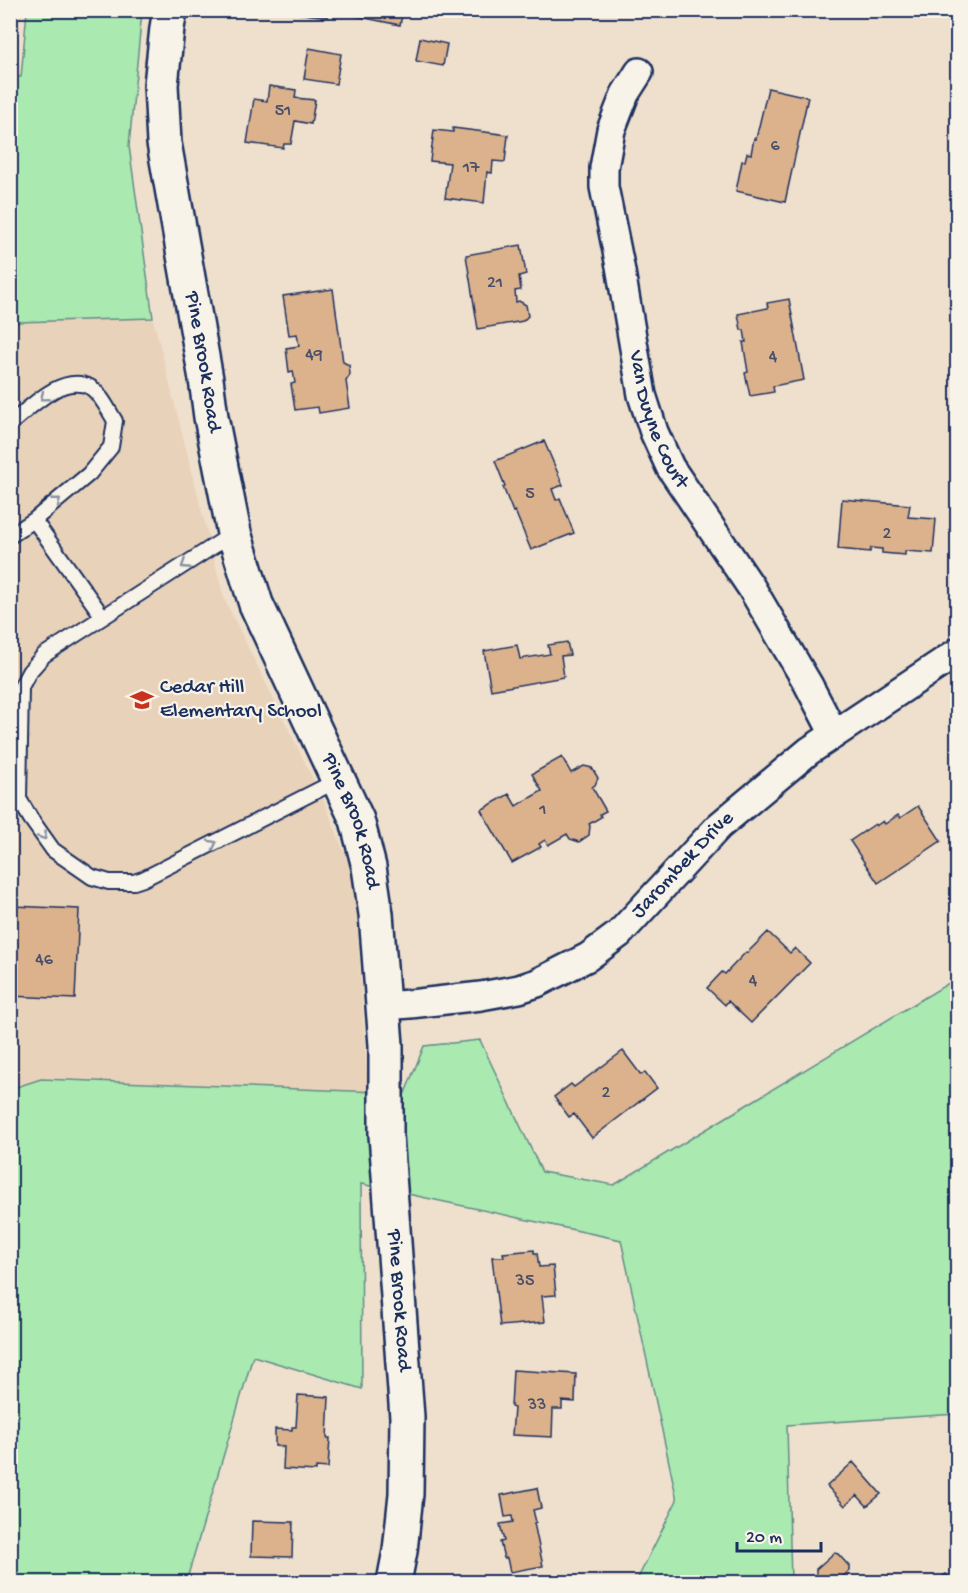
<svg xmlns="http://www.w3.org/2000/svg" width="968" height="1593" font-family="'Gochi Hand',sans-serif">
<rect width="100%" height="100%" fill="#efe0cd"/>
<filter id="ink" filterUnits="userSpaceOnUse"><feTurbulence type="fractalNoise" baseFrequency=".0167" numOctaves="2"/><feDisplacementMap in="SourceGraphic" scale="12" xChannelSelector="R" yChannelSelector="G"/><feConvolveMatrix kernelMatrix="1 2 1 2 8 2 1 2 1" color-interpolation-filters="sRGB"/></filter>
<g filter="url(#ink)">
<!-- built -->
<path fill="#e9d2ba" d="M153,318L224,598L324,801L354,877L368,1092L41,1079L11,1089L10,329L17,322Z"/>
<!-- green -->
<path fill="#aae9b0" stroke="#628c87" stroke-width="1.5" d="M27,11H142L129,146L153,318L18,322L11,329V76L21,77Z
M957,978V1414L787,1425L791,1582H636L677,1500L621,1240L361,1184L362,1389L253,1356L186,1582H11L10,1089L41,1079L405,1093L424,1046L480,1040L542,1172L614,1185Z"/>
<!-- building -->
<path fill="#dcb28d" stroke="#1b2f5e" stroke-width="1.5" d="M297,10H329L327,17L296,13Z
M351,10H403L400,25L350,15Z
M420,38L447,44L443,66L416,61Z
M309,48L341,54L336,84L304,79Z
M269,86L296,90L295,98L315,100L311,124L295,121L291,144H284L283,148L247,143L254,99L267,101Z
M768,88L808,97L785,202L736,191L742,161H745L747,153L751,154L754,138L756,139Z
M453,128L508,135L505,162L493,161L492,173L487,172L484,203L445,198L450,163L430,161L434,130L453,132Z
M521,245L526,274L519,276L521,290L515,291L516,302L519,301L526,305L528,316L523,321L478,329L466,255Z
M333,289L343,362L349,365L350,375L346,381L350,408L319,413L318,407L295,410L291,384L295,383L293,371L289,372L286,348L299,346L297,334L289,335L283,296Z
M789,299L804,380L773,386L774,392L750,396L745,373L748,372L743,342H746L744,330H741L738,314L768,308L767,303Z
M544,441L563,485L552,489L556,500L560,498L574,533L531,550L515,511L513,512L503,487L505,486L495,461Z
M842,499L910,505L908,517L936,519L933,553L905,551V555L882,553V549L871,548L870,552L838,549Z
M567,642L570,655L561,656L564,677L491,690L484,651L517,645L520,659L550,654L548,645Z
M562,757L571,773L584,766L592,768L598,778L595,785L592,787L606,811L600,814L601,817L589,824L590,826L589,835L579,842L570,839L567,834L548,845L545,840L539,844L541,847L512,863L481,810L509,794L516,806L542,791L532,774Z
M918,806L941,841L878,883L850,841L875,824L876,826L883,821L885,824L898,815L900,818Z
M13,906L79,909L75,999L10,996V924H12Z
M768,932L790,953L795,948L810,963L751,1023L728,1001L725,1005L707,988L722,972L725,974L746,952L747,953Z
M623,1051L641,1075L645,1072L657,1088L592,1138L574,1114L569,1117L554,1097L571,1084L574,1087Z
M534,1250V1253H537L539,1267L553,1266L556,1295L542,1296L545,1322L500,1326L492,1257H504L503,1253Z
M513,1370L576,1374L575,1402L562,1401V1409H553L552,1437L512,1435L514,1408L511,1407Z
M298,1395L329,1397L327,1438H330L328,1468L316,1467V1471L283,1469L284,1447L275,1446V1429L292,1430V1427H296Z
M853,1462L881,1494L867,1506L857,1495L845,1506L827,1486Z
M537,1488L541,1508L533,1510L536,1522L534,1523L543,1566L510,1572L507,1558H504L500,1542L504,1541L500,1524L513,1522L512,1516L505,1517L501,1495Z
M252,1521L293,1522L292,1557L251,1556Z
M834,1553L838,1554L849,1566V1571L839,1580L842,1582H819L816,1578V1569Z
M946,1574L953,1582H935Z"/>
<g fill="none" stroke-linecap="round" stroke-linejoin="round">
<!-- lane casing -->
<g stroke="#1b2f5e" stroke-width="18">
<path id="lane" d="M10,424C30,408 62,373 90,387C100,393 109,411 115,421L111,447L89,474L34,520L10,536
M34,520L103,617
M234,533L44,655L29,672L21,687L19,799L31,819L53,850L92,877L109,882H134L143,879L338,780"/>
</g>
<!-- street casing -->
<g stroke="#1b2f5e" stroke-width="32">
<g id="street">
<path id="s1" d="M639,72L625,94L611,130L604,168V187L620,266L642,395L654,432L670,467L751,587L808,684L834,734"/>
<path id="s2" d="M383,1006L410,1004L481,996L519,989L537,983L588,957L619,934L719,826L809,751L958,652"/>
</g>
</g>
<!-- secondary casing -->
<g stroke="#1b2f5e" stroke-width="38">
<g id="secondary">
<path id="s3" d="M170,10L167,28L161,85L164,143L206,379L211,417L234,533L256,604L357,820L369,867L376,914L386,1045V1135L407,1417L406,1494L400,1551L394,1582"/>
</g>
</g>
<!-- lane -->
<use href="#lane" stroke="#f7f3e8" stroke-width="14"/>
<!-- street -->
<use href="#street" stroke="#f7f3e8" stroke-width="27"/>
<!-- secondary -->
<use href="#secondary" stroke="#f7f3e8" stroke-width="33"/>
</g>
<!-- one-way arrows -->
<defs><path id="oneway-chevron" d="M-2-3.5L2.5 0L-2 3.5" fill="none" stroke-width="1.6" stroke-linecap="round" stroke-linejoin="round" transform="scale(1.5)"/></defs>
<g stroke="#8991a3">
<use href="#oneway-chevron" transform="translate(44 397) rotate(141)"/>
<use href="#oneway-chevron" transform="translate(57 501) rotate(-39)"/>
<use href="#oneway-chevron" transform="translate(185 565) rotate(147)"/>
<use href="#oneway-chevron" transform="translate(43 836) rotate(56)"/>
<use href="#oneway-chevron" transform="translate(213 844) rotate(-27)"/>
</g>
</g>
<!-- icons -->
<defs>
<g id="school-bare" transform="scale(1.8)"><path d="M0-5L7-2L0 1L-7-2ZM-4 1L0 2.5L4 1V4Q0 6-4 4Z" fill="#c8321e" stroke="#f7f3e8" stroke-width="2.5" paint-order="stroke"/></g>
</defs>
<g fill-rule="evenodd">
<use href="#school-bare" x="142" y="700"/>
</g>
<g text-anchor="middle" dominant-baseline="central" stroke-width="4.5" stroke-linejoin="round" paint-order="stroke">
<!-- number labels -->
<g font-size="18" fill="#4b506a">
<text x="283" y="111">51</text>
<text x="775" y="146">6</text>
<text x="471" y="168">17</text>
<text x="495" y="283">21</text>
<text x="314" y="355">49</text>
<text x="773" y="357">4</text>
<text x="530" y="494">5</text>
<text x="887" y="534">2</text>
<text x="543" y="810">1</text>
<text x="44" y="960">46</text>
<text x="753" y="981">4</text>
<text x="606" y="1093">2</text>
<text x="525" y="1281">35</text>
<text x="537" y="1405">33</text>
</g>
<!-- street labels -->
<g font-size="21" fill="#1b2f5e" stroke="#f7f3e8">
<text stroke="none"><textPath href="#s3" startOffset="356">Pine Brook Road</textPath></text>
<text stroke="none"><textPath href="#s1" startOffset="362">Van Duyne Court</textPath></text>
<text stroke="none"><textPath href="#s3" startOffset="842">Pine Brook Road</textPath></text>
<text stroke="none"><textPath href="#s2" startOffset="346">Jarombek Drive</textPath></text>
<text stroke="none"><textPath href="#s3" startOffset="1326">Pine Brook Road</textPath></text>
</g>
<!-- poi labels -->
<g font-size="21" fill="#1b2f5e" stroke="#f7f3e8" text-anchor="start">
<text x="160" y="688">Cedar Hill<tspan x="160" dy="24">Elementary School</tspan></text>
</g>
</g>
<!-- margin -->
<rect width="968" height="1593" fill="none" stroke="#f7f3e8" stroke-width="36"/>
<rect x="18" y="18" width="932" height="1557" fill="none" stroke="#1b2f5e" stroke-width="2" filter="url(#ink)"/>
<!-- scale -->
<path d="M737 1542v9h84v-9" fill="none" stroke="#1b2f5e" stroke-width="3"/>
<text x="746" y="1542" font-size="18" fill="#1b2f5e" stroke="#f7f3e8" stroke-width="4.5" paint-order="stroke">20 m</text>
</svg>
